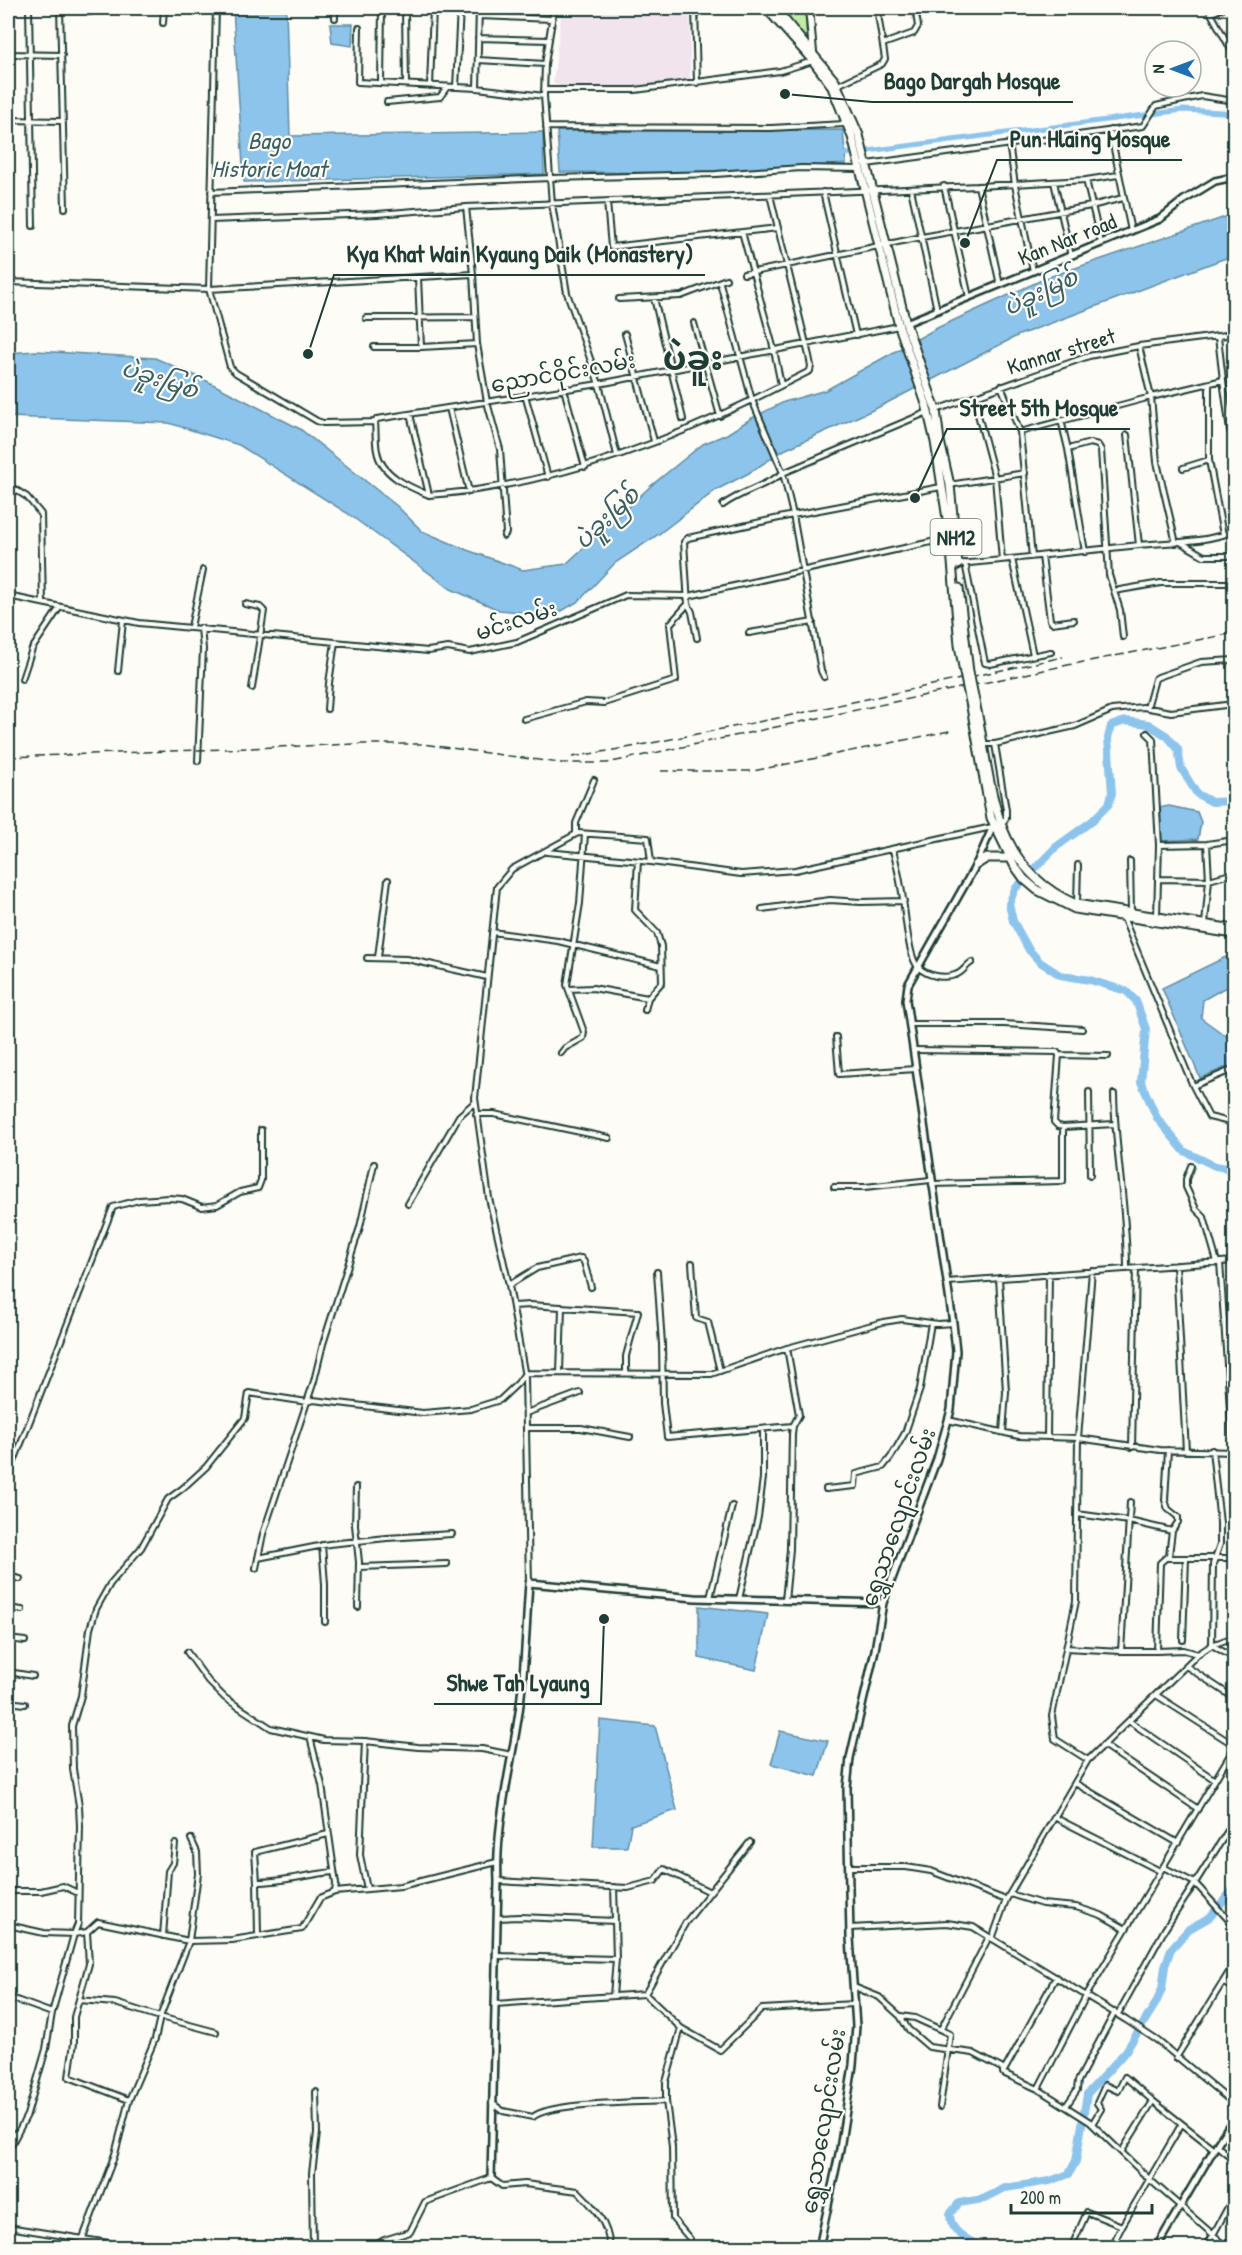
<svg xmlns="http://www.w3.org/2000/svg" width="1242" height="2255" font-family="'Patrick Hand','Noto Sans Myanmar',sans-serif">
<rect width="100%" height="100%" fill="#fdfcf7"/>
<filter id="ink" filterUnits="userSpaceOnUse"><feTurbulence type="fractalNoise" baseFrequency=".0167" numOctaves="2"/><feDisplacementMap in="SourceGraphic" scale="12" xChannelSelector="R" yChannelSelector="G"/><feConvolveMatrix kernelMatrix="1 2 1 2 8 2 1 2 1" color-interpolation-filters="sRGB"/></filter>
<g filter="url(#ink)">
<!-- built -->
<path fill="#f1e4ec" d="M562,8H690V86L659,91L578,89L553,84Z"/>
<!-- green -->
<path fill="#c1eba6" stroke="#70946d" stroke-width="1.5" d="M781,8H805L807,44Z"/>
<!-- water -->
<path fill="#8dc4ec" stroke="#618ea2" stroke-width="1.5" d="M233,8H286L290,136L543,132L544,174L244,182Z
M330,24H353L352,46L332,43Z
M843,130L846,164L705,173L560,172L557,131Z
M1234,214V255L1019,335L877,408L784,450L749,473L716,490L659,534L615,563L579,601L555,615L499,610L451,589L347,513L239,445L169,423L8,417V353L36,351L155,358L201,378L300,429L397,506L422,531L467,550L523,570L566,564L653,484L703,444L727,434L752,418L784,402L826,390L937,328L1046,278Z
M1169,806L1197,812L1201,822L1198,839L1160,841L1158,808Z
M1234,953V988H1224L1203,1000L1201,1018L1226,1036L1234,1032V1064L1200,1078L1162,988Z
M699,1606L768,1614L756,1670L699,1658Z
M600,1720L655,1726L677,1810L631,1825L627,1847H593Z
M780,1731L828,1741L817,1776L771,1764Z"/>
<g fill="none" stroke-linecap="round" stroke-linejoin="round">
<!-- canal -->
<path stroke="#8dc4ec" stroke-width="5" d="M845,154L1183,110L1222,112L1234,115"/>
<!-- river -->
<path stroke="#8dc4ec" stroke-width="8" d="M1234,801L1212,802L1197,794L1181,768L1178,749L1167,736L1148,724L1125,721L1111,726L1108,738L1112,793L1109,804L1092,821L1056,847L1015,889L1009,904L1013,921L1029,950L1040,962L1060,975L1090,980L1126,991L1136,1001L1146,1029L1141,1082L1157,1118L1184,1151L1215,1166L1227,1168L1234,1174
M982,2248C968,2239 950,2233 950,2214L959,2203L983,2199L1005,2188L1050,2181L1069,2174L1076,2161L1087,2094L1126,2051L1156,2003L1162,1989L1165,1966L1171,1949L1189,1929L1210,1917L1234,1888"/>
<!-- minor casing -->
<g stroke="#1f3d34" stroke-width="8">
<path id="minor" d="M29,8L33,226
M60,8L65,208
M90,8V12
M216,8L209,289L230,367L236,373L317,421L323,423L375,422L377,419L599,384L899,326
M405,8L406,84
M554,8L545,64L544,96L552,204L567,293L599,384L617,455
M695,8L697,83
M1208,8L1234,55
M1212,13L1223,8
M479,16L552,19
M335,18V8
M163,23L164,8
M359,28L358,82L477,88L544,96
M478,38L549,40
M883,44L914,33L918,26L915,8
M8,54L62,55
M478,60L545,64
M381,83L382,8
M838,85L882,64L885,59L877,8
M430,86L433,8
M456,87L460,8
M477,88L479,8
M544,90H635L780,71L813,61
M387,102L440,97L447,87
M8,120L62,121
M546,127L771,128L845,124
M1110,130L1131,231
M1009,143L1015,185L1033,271
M867,164L1143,126L1156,106L1169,103L1202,96L1234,101
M1086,180L1101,243
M1054,182L1071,256
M944,186L969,297
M978,186L1000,285
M911,189L937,310
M211,192L551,178L716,174L801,168L860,169
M823,192L856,335
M607,202L611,247L778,228
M466,207L473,274L477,344L487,402L500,449L506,533L504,536
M211,220L377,214L466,207L978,186L1086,180L1118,175
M742,232L774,350L781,385
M744,274L922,237L1091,206L1123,198
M418,277L421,347L477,344
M8,282L209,289L473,274
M720,283L752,400L810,371L811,366L809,356L770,195
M654,298L683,419
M619,299L681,296L726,279
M366,318L475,317
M694,323L720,416
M625,334L654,441
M1139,346L1151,397L1157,462L1176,543
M374,347H421
M1223,380L1230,431L1234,435
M1209,384V460L1223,535
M1001,386L1020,432L1032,557
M564,389L585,467
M525,395L548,477
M973,396L995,478L1002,560
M449,408L469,492
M936,410L1089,356L1139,346L1234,334
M410,414L429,495C543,487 651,449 752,400L783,473C764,487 742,491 723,505
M1061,420L1068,449
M375,422C376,431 375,442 377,451C381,475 409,487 429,495
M1020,432L1151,397L1223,380L1218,337
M1127,435L1139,545
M1183,468L1209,460
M8,485L27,497L41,514L43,603
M949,485L1025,473
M1182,543L1204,556H1234
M1085,552L1068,449L1090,443L1098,445L1101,450L1109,575L1120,610L1123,637
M1042,556L1050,620L1052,623L1074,620
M1012,559L1033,655
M965,563L985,663L990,664L1051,652
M959,564C1019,559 1079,551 1139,545C1171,542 1204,543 1234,531
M1114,591L1161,583H1234
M8,596L139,623L428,651L448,648L470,652L517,642L626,595L689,596L949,538
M245,604L260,607L264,611L252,688
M688,604L692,612L697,638
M191,627L203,570
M749,633L813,622
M118,671L123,621
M824,677L821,671L793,515L783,473L928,412
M22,679L32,649L60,607
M1147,708L1155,679L1158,677L1201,662L1234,660
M327,709L329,683L335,642
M524,719L586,702L604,703L676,680L670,624L688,604L684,542L688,538L793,515L941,487
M1147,733L1153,739L1159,845L1157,916
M984,744H995L1075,726L1112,710L1143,707L1171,712L1233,704
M995,744L1006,810V818L1001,825
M198,761L203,649L201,628
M576,834V823L594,780
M1159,845L1207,844L1234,840
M893,850C896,862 899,874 901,887C905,904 907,958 919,968C928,976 944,979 955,975C963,973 965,966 972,962
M547,852L651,862
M638,861L635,910L657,933L661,946L662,982L648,998L645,1010
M1130,861L1131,912
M1159,879L1209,880L1234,873
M1077,903L1078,865
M762,909L830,900L861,902L904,901
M1123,917L1193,1086L1209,1117L1234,1123
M1205,924L1209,880L1207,844
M492,932L558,941L661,966
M378,957L388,880
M367,958L407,959L487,977
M569,989L593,988L648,998
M910,1024H1004L1082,1029
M836,1037L839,1074L916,1069
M914,1050L1057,1052L1059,1055L1054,1122L1058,1126L1063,1127V1181L932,1184
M561,1053L565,1048L583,1038L584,1032L567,985L580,903L585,834
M1059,1055L1108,1056
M1193,1086L1234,1069
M1089,1092L1090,1175
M1114,1094C1115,1153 1127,1210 1127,1269
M476,1114H494L609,1138
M1063,1127L1114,1124
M1191,1166L1186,1179V1187L1196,1209L1204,1217L1217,1262
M834,1187H865L931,1180
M408,1204L459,1116L475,1102
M1220,1262L1233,1452
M692,1263L696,1318L708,1322L720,1371
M1176,1265L1186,1451
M1092,1271L1078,1438L1076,1601L1052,1716L1055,1739L1088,1760L1198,1654L1212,1645L1234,1637
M657,1272L662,1344L663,1403L667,1437L793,1426
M999,1278L1006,1392L1003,1432
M947,1282L1234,1261
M509,1285L537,1268L581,1258L584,1262L591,1287
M513,1306L530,1305L638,1312L626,1356V1373
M560,1373L562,1308
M526,1413L580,1393
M948,1420L1019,1436L1078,1438L1160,1450L1234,1452
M526,1428H581L630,1437
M1047,1437L1049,1274
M1132,1447L1136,1268
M1212,1450L1220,1523V1544L1213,1564L1212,1645L1234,1658
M8,1477L113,1207L139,1200L169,1198L182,1199L202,1207L217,1205L240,1192L258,1188L261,1180V1130
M356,1487L355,1525L359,1562L358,1607
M826,1489L855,1486L856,1474L883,1467L891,1457L905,1433L920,1389L931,1323
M1077,1514L1129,1521L1172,1531
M322,1545L325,1584V1622
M258,1558L329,1544L387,1538L452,1534
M1168,1558H1234
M359,1567L447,1564
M256,1568L263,1534L314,1381L323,1344L360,1227L374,1164
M8,1576L20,1579
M529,1583L525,1377L509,1285L489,1198L475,1098L497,887L512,869L578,833L648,838L651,862L741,874L795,870L992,827
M710,1598L732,1506
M739,1599L758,1517L763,1478V1429
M785,1601L790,1549L792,1434L793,1426L799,1415L787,1348
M8,1608L22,1610
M8,1639L25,1641
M1183,1640L1186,1559
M1066,1648L1121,1651H1157L1160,1563L1169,1555L1172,1531L1178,1522V1517L1168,1509L1165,1500L1168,1450
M1121,1651L1130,1502
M1157,1651L1184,1650L1198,1654
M187,1652L208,1681L225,1698L271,1728L324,1740L365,1741L418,1747L482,1749L512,1755
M1186,1666L1234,1698
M8,1672L33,1676
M1156,1695L1234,1745
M8,1702L25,1704
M1129,1721L1215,1780
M310,1737L322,1785L336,1884L335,1892
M365,1741L360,1855L367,1889
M1103,1745L1198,1809
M1075,1783L1178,1843
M1054,1817L1160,1871
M1234,1821L1195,1883L1234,1926
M849,1867H906L931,1871L1006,1900
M498,1881L628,1888L655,1881L664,1869L710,1892
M257,1882C284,1882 308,1874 334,1872
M8,1889L13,1891H41L63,1886L78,1893
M1010,1894L1042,1904L1076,1907L1101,1915L1126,1929
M497,1918L520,1917L615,1921L614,1887
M615,1921L616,1959
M8,1925L44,1933L74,1934L78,1924L80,1826L79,1806L73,1769L72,1726L81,1696L90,1629L96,1609L110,1584L141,1548L168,1499L183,1488L206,1467L245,1418L249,1393L307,1402L313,1400L423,1413L471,1409L500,1400L518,1383L525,1373L711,1374L787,1348L883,1322L902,1319L938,1324L953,1323
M850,1928L947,1923L973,1927L1126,2020L1158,2041L1234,2104
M87,1932L89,1964L74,2017V2043L69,2077L129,2100
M258,1935L257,1882L255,1852L328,1834
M163,1936L168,1871L173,1863L175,1844
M992,1939L1006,1900L1088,1760
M497,1956L616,1959L613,1996
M1224,1983L1234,1989
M854,1987L879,1997L900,2016L908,2029L929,2047L973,2053L1003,2069V2073L1038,2089L1090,2122L1149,2179L1225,2245L1234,2246
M645,1994L681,2028L720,2050L762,2009L854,2004
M8,1997L52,2013
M79,2000L115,2003L160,2017L216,2032
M495,2004L645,1994L686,1922L750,1842
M1118,2014L1165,1929L1195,1883L1163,1867
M901,2016L915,2018L950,2034L940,2107
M681,2028L666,2082V2101L672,2147L673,2219L690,2239L689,2248
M941,2029L989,1937
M1176,2058L1234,1964
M1004,2071L1056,1977
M1038,2089L1086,1996L1234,1748
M492,2103L503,2111L533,2117C551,2102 639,2103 666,2101
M1066,2106L1077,2090L1078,2081L1115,2012
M1092,2124L1101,2109L1097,2103L1105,2085L1118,2091L1125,2077L1153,2101
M8,2135L17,2133
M1216,2145L1234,2160
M8,2151L27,2115L46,2049L52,2013L74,1934L87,1932L98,1922L189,1941L232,1940L302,1929L320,1898L335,1892L401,1886L497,1862
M1122,2151L1153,2101L1214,2149
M8,2227L140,2248
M81,2248L83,2238L115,2154L129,2100L155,2039L160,2017L189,1941L198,1874L197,1852L191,1839
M313,2248L312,2173L317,2133L316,2092
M371,2248L384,2240L410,2232L425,2202L491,2178L502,2186L525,2184L578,2191C595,2208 608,2223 610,2248
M1071,2248L1087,2212L1122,2226
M1111,2248L1122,2226L1181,2125
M1206,2248L1234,2196"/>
</g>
<!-- tertiary casing -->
<g stroke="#1f3d34" stroke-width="10">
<path id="tertiary" d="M906,323L1160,219L1184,200L1215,181L1234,177
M491,2178L498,1881C495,1825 511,1768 519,1712C525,1670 526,1626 529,1583L695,1598L883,1603
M819,2248L840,2149L853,2065L856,2026L850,1938L847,1788L850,1758L875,1650L883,1603L937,1459L951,1410L956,1351L953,1323L906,1000L908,985L976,865L994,824
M1156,2248L1214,2149L1234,2118"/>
</g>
<!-- secondary casing -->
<g stroke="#1f3d34" stroke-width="10">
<path id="secondary" d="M809,8L813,52"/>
</g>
<!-- trunk casing -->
<g stroke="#1f3d34" stroke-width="11">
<path id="trunk" d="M766,8L813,61L831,85L852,137L899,326L926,404L935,442L950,538L959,645L964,673
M775,8L835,81L859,135L906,323L936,410L940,441L950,485L958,565
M959,588L969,672
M976,706C993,785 990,867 1076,904L1234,929
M971,707L991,818L1014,865L1024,879L1037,890L1075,909L1234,934
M976,865L987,858H1011"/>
</g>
<!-- minor -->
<use href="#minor" stroke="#fdfcf7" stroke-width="4"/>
<!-- tertiary -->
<use href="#tertiary" stroke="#fdfcf7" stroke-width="5"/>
<!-- secondary -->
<use href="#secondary" stroke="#fdfcf7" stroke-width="6"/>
<!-- trunk -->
<use href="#trunk" stroke="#fdfcf7" stroke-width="7"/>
<!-- rail -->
<path stroke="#1f3d34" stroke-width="1.5" stroke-dasharray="9 4.5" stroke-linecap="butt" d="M8,757L357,744H422L560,763H607L1063,666L1234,633
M572,757L626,748L778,718L1063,657
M661,771H753L954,730"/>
<!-- trunk-bridge casing -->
<g stroke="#1f3d34" stroke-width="11" stroke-linecap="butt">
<path id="trunk-bridge" d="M969,672L976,706
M964,673L971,707"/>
</g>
<!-- trunk-bridge -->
<use href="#trunk-bridge" stroke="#fdfcf7" stroke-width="7"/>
</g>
</g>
<g text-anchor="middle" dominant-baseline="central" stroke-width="4.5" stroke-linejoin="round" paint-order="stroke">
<!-- shield labels -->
<rect fill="#fdfcf7" stroke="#62766e" stroke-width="1.5" x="930.5" y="519" width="51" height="36" rx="4.5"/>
<g font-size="21" font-weight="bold" fill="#1f3d34">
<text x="956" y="537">NH12</text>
</g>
<!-- street labels -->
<g font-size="22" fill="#1f3d34" stroke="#fdfcf7">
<text transform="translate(1067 239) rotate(-22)">Kan Nar road</text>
<text transform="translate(1061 351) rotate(-17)">Kannar street</text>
<text transform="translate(563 372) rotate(-10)">ညောင်ဝိုင်းလမ်း</text>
<text transform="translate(516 620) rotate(-18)">မင်းလမ်း</text>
<text transform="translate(898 1517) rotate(-71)">ရွှေသာလျောင်းလမ်း</text>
<text transform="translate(823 2121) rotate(-81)">ရွှေသာလျောင်းလမ်း</text>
</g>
<!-- water labels -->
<g font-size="24" font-style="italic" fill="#3a5f62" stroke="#fdfcf7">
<text x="269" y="140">Bago<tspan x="269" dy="28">Historic Moat</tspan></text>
<text transform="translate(1040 291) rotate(-25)">ပဲခူးမြစ်</text>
<text transform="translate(160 378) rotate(18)">ပဲခူးမြစ်</text>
<text transform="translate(606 517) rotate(-43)">ပဲခူးမြစ်</text>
</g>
<!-- town labels -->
<g font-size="34" font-weight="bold" fill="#1f3d34" stroke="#fdfcf7">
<text x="693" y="358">ပဲခူး</text>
</g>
</g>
<!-- callouts -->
<path fill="none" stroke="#1f3d34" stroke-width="2" d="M785 94L872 102H1073M965 243L997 160H1182M308 354L334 275H705M915 498L947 429H1130M604 1619L601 1704H434"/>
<g fill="#1f3d34" stroke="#fdfcf7" stroke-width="2">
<circle cx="785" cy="94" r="6"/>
<circle cx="965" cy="243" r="6"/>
<circle cx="308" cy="354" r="6"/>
<circle cx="915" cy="498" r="6"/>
<circle cx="604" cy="1619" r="6"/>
</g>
<g font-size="24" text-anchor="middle" font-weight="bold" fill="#1f3d34" stroke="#fdfcf7" stroke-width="4.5" stroke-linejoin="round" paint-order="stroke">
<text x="972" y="89">Bago Dargah Mosque</text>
<text x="1090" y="147">Pun Hlaing Mosque</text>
<text x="520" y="262">Kya Khat Wain Kyaung Daik (Monastery)</text>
<text x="1039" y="416">Street 5th Mosque</text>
<text x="518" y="1691">Shwe Tah Lyaung</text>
</g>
<!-- margin -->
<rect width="1242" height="2255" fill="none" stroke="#fdfcf7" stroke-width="30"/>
<rect x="15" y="15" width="1212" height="2225" fill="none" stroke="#1f3d34" stroke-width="2" filter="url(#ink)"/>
<!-- north arrow -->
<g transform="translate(1173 69) rotate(270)"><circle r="28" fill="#fdfcf7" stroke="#a4b0a9" stroke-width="1.5"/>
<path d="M0-4.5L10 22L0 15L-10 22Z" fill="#1f6fb2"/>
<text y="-9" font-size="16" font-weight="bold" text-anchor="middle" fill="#1f3d34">N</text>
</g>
<!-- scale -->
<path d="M1011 2204v9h141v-9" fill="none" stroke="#1f3d34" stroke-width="3"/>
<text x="1020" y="2204" font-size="18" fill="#1f3d34" stroke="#fdfcf7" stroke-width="4.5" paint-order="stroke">200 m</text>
</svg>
